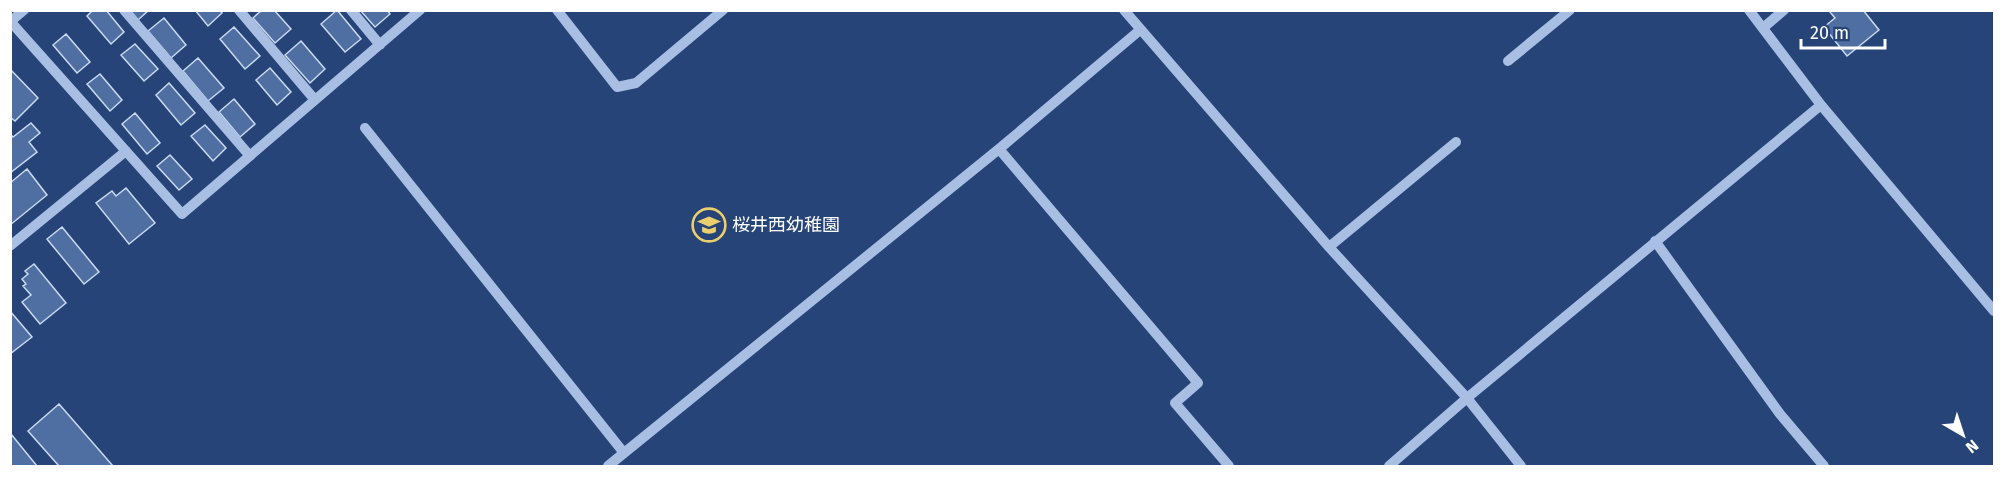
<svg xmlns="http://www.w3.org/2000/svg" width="2005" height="477" font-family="'Fira Sans','Noto Sans JP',sans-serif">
<rect width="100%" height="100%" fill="#264477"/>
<!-- building -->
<path fill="#4f6ea1" stroke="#cadaf2" stroke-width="1.5" d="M93,10H106L124,32L111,44L87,16Z
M130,10H149L138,20Z
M195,10H220L222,13L208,26Z
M262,10H274L291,29L275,43L253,18Z
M337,10L361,39L345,52L321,24Z
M360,10H387L390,14L375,27Z
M1832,10H1863L1879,30L1847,56L1824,27L1835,18L1830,12Z
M164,18L186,45L171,58L148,31Z
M234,27L260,56L245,69L220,39Z
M66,34L90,62L77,73L53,45Z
M301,41L325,69L310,83L285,55Z
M135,44L158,69L144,81L121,55Z
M198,58L224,88L208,101L183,71Z
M270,68L291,92L277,105L256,80Z
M10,69L38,98L15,121L10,117Z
M100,74L122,100L110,111L87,84Z
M169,83L195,113L181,125L156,95Z
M234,99L255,124L240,137L219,112Z
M135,113L160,143L147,154L122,124Z
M31,123L40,133L29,142L37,152L10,173V134L13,137Z
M205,125L226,148L213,161L191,136Z
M170,155L192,179L179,190L157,166Z
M27,169L47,195L10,225V183Z
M126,188L155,223L129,244L96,203L112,191L116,196Z
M62,227L99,272L84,284L47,239Z
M34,264L66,303L40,324L22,302L31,295L23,286L26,284L22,279L28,274L25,271Z
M10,311L32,337L10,354Z
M59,404L113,466H59L28,431Z
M11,434L37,466H10Z"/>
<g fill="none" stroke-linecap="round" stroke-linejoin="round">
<!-- minor -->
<path stroke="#a8bfe3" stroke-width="10" d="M124,10L250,156
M239,10L315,100
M351,10L380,45
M557,10L617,87L636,83L723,10
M1124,10L1329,247L1467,398L1521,466
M1749,10L1821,105L1994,311
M10,21L182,214L420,10
M11,21L24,10
M1763,28L1784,10
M1508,61L1570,10
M365,128L624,453
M999,149L1198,383L1175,403L1229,466
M1655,241L1780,414L1824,466
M10,246L126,151
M1329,247L1456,142
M608,466L999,149L1140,30
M1389,466L1467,398L1821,105"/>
</g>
<!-- icons -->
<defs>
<g id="school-ring" transform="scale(1.725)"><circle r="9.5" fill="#264477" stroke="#ebcf6e" stroke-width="1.5"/><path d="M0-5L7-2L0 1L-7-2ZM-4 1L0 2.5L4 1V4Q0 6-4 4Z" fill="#ebcf6e"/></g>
</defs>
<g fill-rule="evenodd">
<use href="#school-ring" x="709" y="225"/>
</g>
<g text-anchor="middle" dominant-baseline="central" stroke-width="6" stroke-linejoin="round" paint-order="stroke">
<!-- poi labels -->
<g font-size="18" fill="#fff" stroke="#264477" text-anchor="start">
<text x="732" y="225">桜井西幼稚園</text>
</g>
</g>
<!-- border -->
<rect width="2005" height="477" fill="none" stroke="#ffffff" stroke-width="24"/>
<!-- north arrow -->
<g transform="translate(1963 435) rotate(141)" stroke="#264477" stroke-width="4.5" paint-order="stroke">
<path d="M0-4.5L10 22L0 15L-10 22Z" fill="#ffffff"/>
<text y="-9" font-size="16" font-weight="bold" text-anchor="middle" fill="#ffffff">N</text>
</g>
<!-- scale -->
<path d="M1801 39v9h84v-9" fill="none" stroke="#ffffff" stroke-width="3"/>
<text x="1810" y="39" font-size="18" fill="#ffffff" stroke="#264477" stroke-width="4.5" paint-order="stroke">20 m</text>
</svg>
